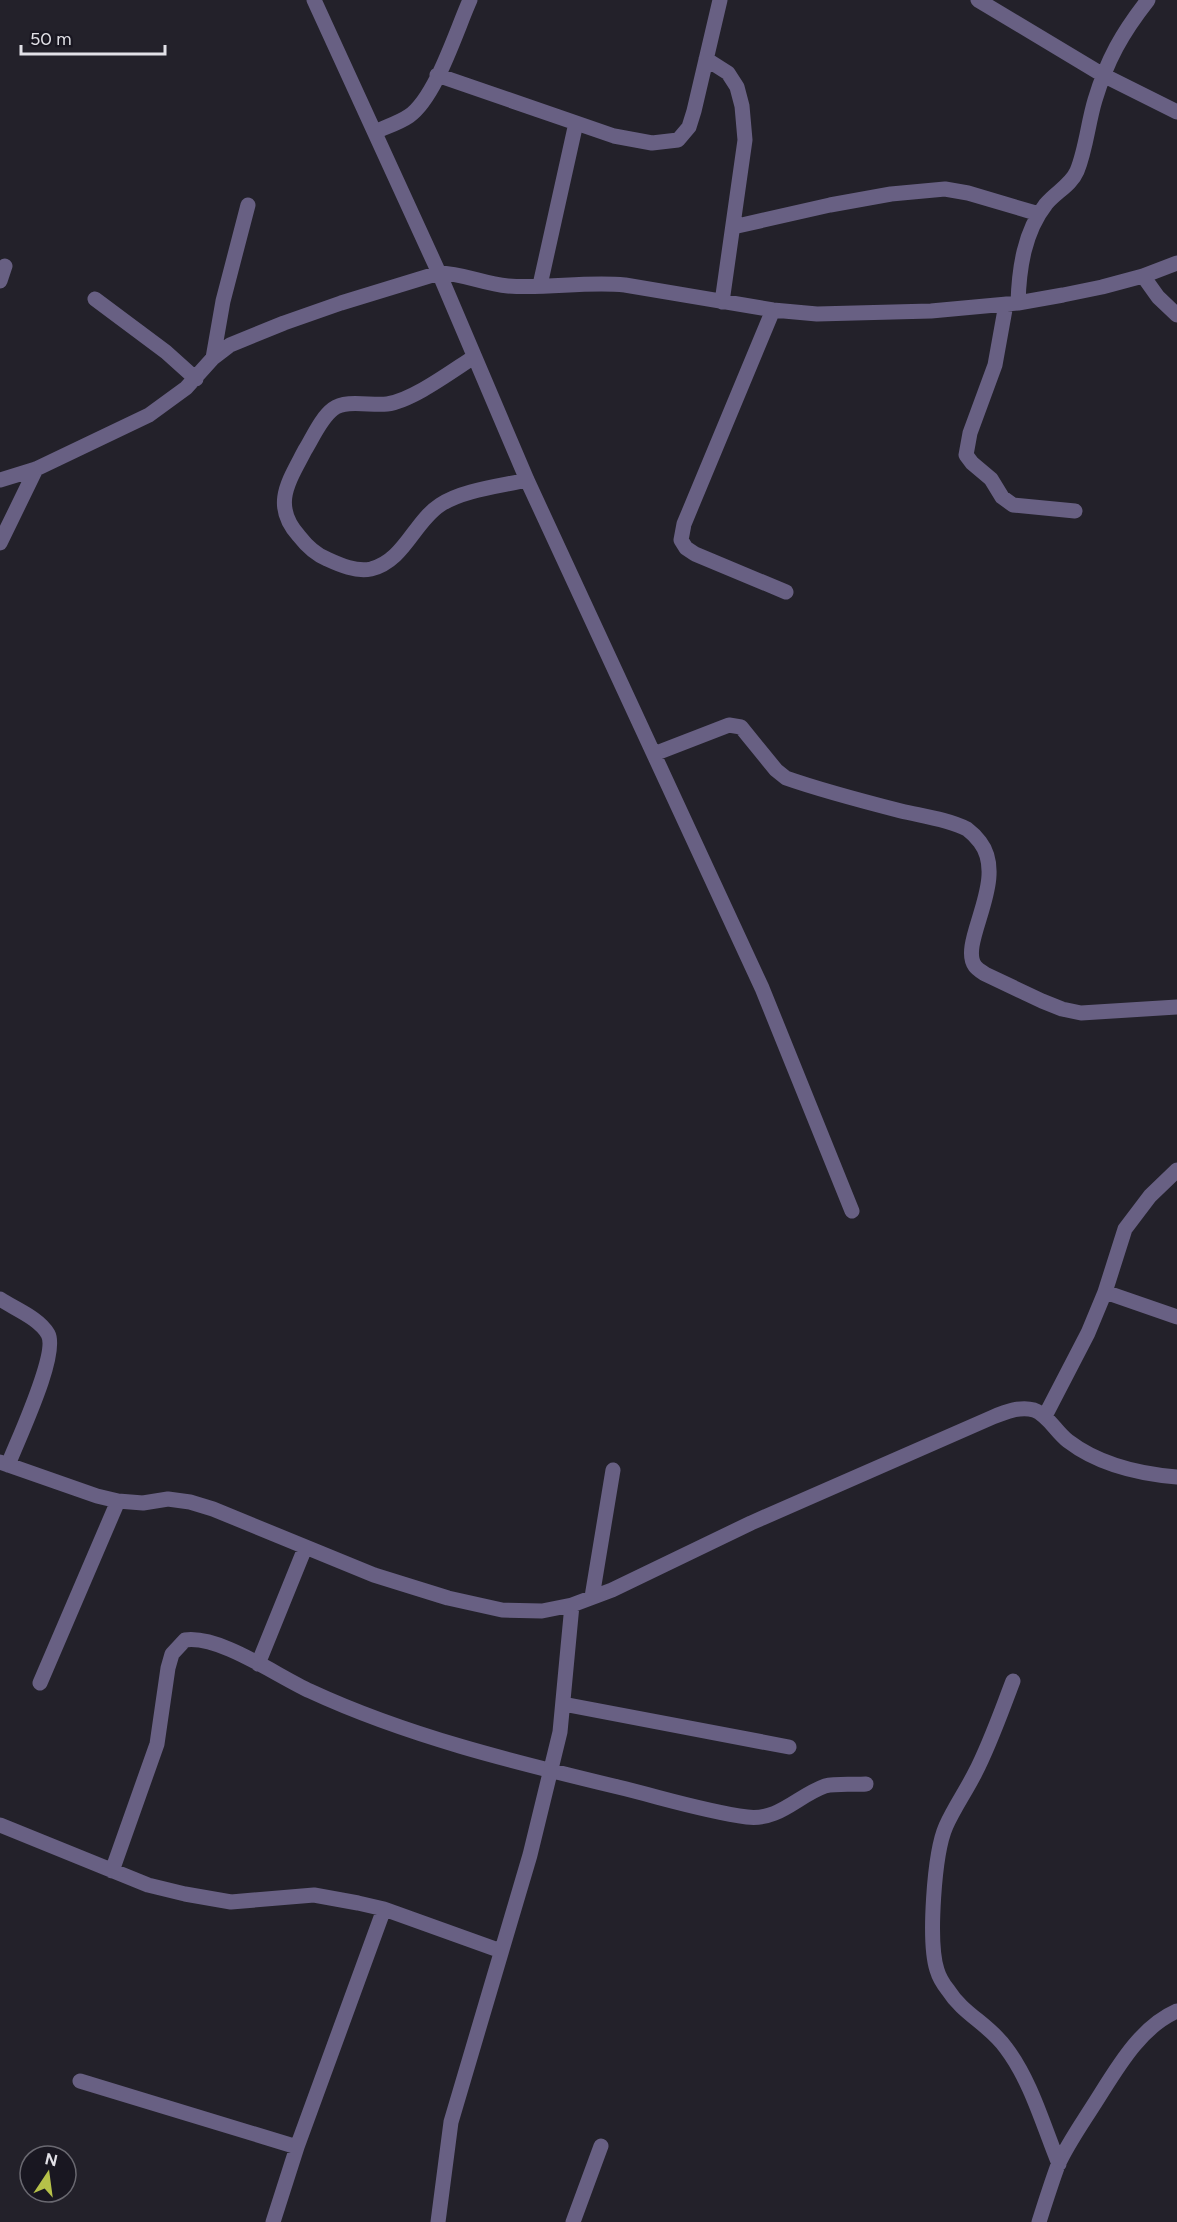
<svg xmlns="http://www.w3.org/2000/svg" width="1177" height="2222" font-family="Figtree,sans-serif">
<rect width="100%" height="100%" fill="#23212a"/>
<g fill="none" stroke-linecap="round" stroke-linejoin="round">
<!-- street -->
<path stroke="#686083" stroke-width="15" d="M314,0L439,273L527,480L762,988L852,1211
M978,0L1103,75L1177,112
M706,59L728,73L737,87L742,106L745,140L722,302
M437,75L614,136L652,143L678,140L689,127L694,111L720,0
M375,132C385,127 399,123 409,116C436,97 456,31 470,0
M733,227L830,205L891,194L945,189L968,193L1039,214
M1143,276L1158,297L1177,315
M0,281L5,266
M540,285L576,123
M95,299L166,352L196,379
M1018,303C1019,269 1024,232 1046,204C1056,192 1071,185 1077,171C1086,149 1088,123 1095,100C1107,60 1122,33 1148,0
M1006,304L995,365L970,433L966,455L972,463L991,479L1002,497L1013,505L1075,511
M773,310L684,524L681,540L686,548L695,554L786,592
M474,357C452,371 412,401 387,404C371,406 346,399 333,409C321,418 313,437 305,450C289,481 271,505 299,536C306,545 317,555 327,559C340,565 356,572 371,569C404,561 414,522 440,505C462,490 501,486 527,480
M213,358L223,301L248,205
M0,480L36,469L149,415L186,388L213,358L230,345L284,323L341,303L439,273C462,273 484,284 508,286C547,289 586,281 625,285L773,310L817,314L931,311L1018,303L1063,295L1102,287L1143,276L1177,263
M0,543L36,469
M654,754L729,725L741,727L776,770L786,778C823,791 862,801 901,811C922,816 947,819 967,829C971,832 977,838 980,842C1009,880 958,943 975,966C977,969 982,972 985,974L1042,1001L1062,1009L1081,1013L1177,1007
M1105,1292L1177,1317
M0,1299C15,1309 39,1318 48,1334C59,1354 17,1441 8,1465
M1045,1416L1088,1333L1105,1292L1125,1229L1150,1196L1177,1170
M0,1462L97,1496L118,1501L143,1503L168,1499L190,1502L213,1509L374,1575L448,1598L502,1610L542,1611L572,1605L612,1590L751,1523L993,1417C1005,1412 1020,1406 1034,1410C1048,1415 1056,1432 1068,1441C1098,1464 1140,1474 1177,1477
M592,1597L613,1470
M258,1664L305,1548
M1013,1681C1001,1712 990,1744 975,1773C966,1791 954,1808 946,1826C934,1853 928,1942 937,1970C939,1977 944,1985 948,1990C963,2014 990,2025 1006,2048C1031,2081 1043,2125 1059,2164
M40,1683L118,1501
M563,1704L789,1747
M0,1825L148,1885L185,1894L231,1902L314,1895L358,1903L384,1909L501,1951
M112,1871L157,1744L168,1668L172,1654L185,1640C220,1635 277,1676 310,1691C407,1736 514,1762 618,1787C660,1797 703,1811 747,1817C779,1821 797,1796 825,1786C837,1783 853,1785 866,1784
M80,2081L297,2147
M273,2222L297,2147L384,1909
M438,2222L451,2122L530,1855L560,1732L572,1605
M573,2222L601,2146
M1039,2222C1045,2203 1051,2184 1058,2165C1067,2145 1081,2125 1093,2106C1115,2072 1138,2028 1177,2011"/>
</g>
<!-- north arrow -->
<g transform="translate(48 2174) rotate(13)"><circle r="28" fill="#191721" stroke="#696870" stroke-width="1.5"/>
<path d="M0-4.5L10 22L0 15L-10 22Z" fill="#b6c149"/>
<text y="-9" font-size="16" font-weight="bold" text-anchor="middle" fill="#e2e1e7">N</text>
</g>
<!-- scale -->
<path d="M21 45v9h144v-9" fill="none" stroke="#e2e1e7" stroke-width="3"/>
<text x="30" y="45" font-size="18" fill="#e2e1e7" stroke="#191721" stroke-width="4.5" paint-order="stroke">50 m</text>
</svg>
